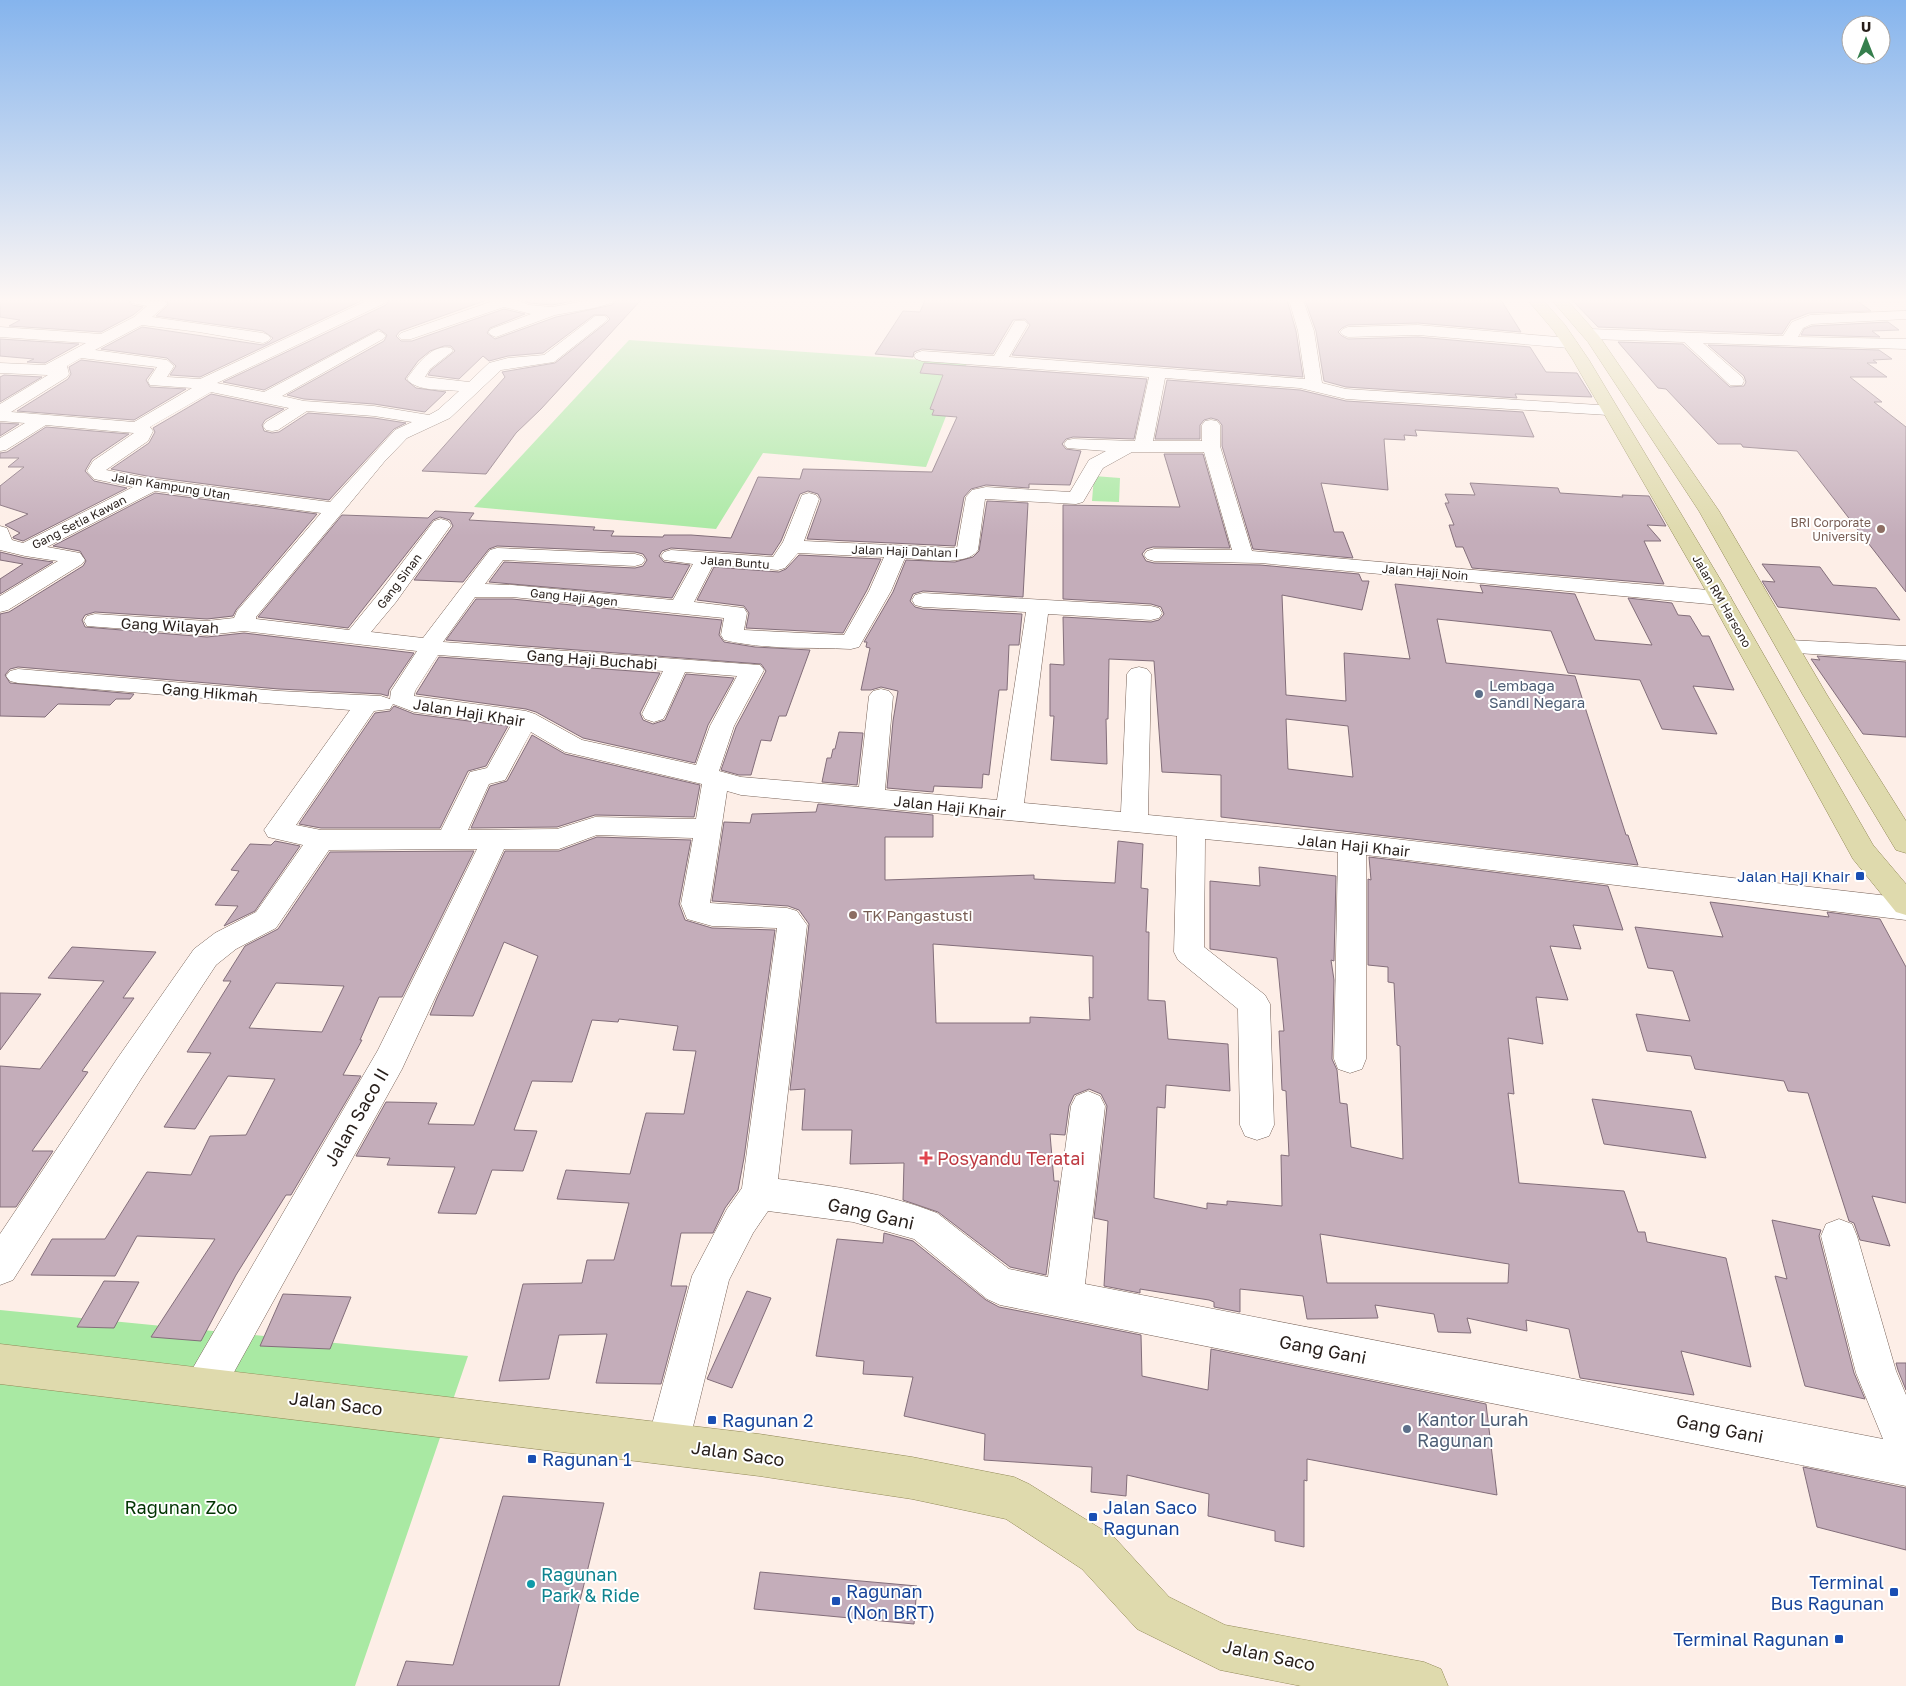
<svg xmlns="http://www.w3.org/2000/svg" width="1906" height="1686" font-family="'Golos Text',sans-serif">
<rect width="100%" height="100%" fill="#fdeee7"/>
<!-- green -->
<path fill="#a9e9a3" d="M629,340L967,363L926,467L763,453L716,529L474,507Z
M1094,476L1120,478L1119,502L1092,501Z
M0,1310L468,1356L355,1686H0Z"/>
<!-- building -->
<path fill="#c4adba" stroke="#836e7a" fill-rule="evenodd" d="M0,300H128L132,305L143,307L133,315L101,332L9,326L20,320L0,317Z
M167,300H363L200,377L170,375L176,366L167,358L101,349L142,327L263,345L269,342L273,338L263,331L156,316L168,305Z
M389,300H487L400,331L396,336L401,341H412L504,309L525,314L490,328L487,333L495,339L556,317L612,305L616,300H641L541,409L516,433L486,474L422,471L505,377L502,372L555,363L606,323L610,319L606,315H594L543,353L508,356L489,361L483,356L459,379L428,375L431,370L455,351L451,346H444L430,351L418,361L405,379L416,388L446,392L425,412L374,404L304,399L287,395L384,341L387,335L379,329L264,390L223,382L386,305Z
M522,300H579L552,305L529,303Z
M925,300H1287L1296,331L1303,377L1012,355L1030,325L1025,319L1013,320L993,354L922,349L914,352L913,357L875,354L903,311L920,312Z
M1305,300H1501L1521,332L1418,323L1348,325L1342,328L1338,332L1342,336L1348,339L1418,337L1530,347L1546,372L1577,373L1592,397L1515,394L1517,398L1346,387L1324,381L1316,331Z
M1572,300H1856L1871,311L1809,313L1791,320L1782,334L1598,327Z
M1888,322L1899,330L1872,331L1880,337L1801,335L1804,329L1812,326Z
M0,339L79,344L45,363L27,362L34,359L0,356Z
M1618,342L1683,344L1730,387L1744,386L1746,382L1744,376L1708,345L1879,350L1892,359L1873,360L1877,363H1867L1887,377H1850L1882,402H1874L1906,427V592L1797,451L1743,447L1741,444H1718L1666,389L1658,388Z
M81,360L154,369L146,380L150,387L186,389L134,420L17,411L68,379L71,374L69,367Z
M924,363L1147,379L1134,439L1073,437L1066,439L1062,444L1066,449L1081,451L1070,485L1029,484V488L986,485L971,489L964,497L955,546L807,539L821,500L818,494L808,491L800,494L781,541L772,555L671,548L662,551L659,556L664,562L690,565L672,598L489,582L504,562L635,568L643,566L647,560L643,554L635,552L497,546L489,549L463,582L414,580L453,526L450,520L440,517L433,520L348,628L258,617L342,515L428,518L435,511L474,513L469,520L595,527L593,530L614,531L611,536L663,537L664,535H691L731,538L758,477L800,479L803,469L932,472L957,417L932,415L934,410L930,409L943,375L920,373Z
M4,375L42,377L0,402V377Z
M1167,380L1300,390L1346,401L1523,412L1534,437L1415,430L1417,436L1404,435L1405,440L1384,439L1388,490L1321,483L1334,532H1343L1353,558L1253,549L1222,446V425L1218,420L1211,418L1204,420L1200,425V439H1155Z
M211,394L284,409L265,420L262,425L264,431L272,433L279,432L308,413L374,418L406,423L394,429L329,500L152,477L111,469L149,443L155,432L153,428Z
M0,423L19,424L0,436Z
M46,427L129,434L92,459L85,471L94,481L127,488L23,541L13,538V537L20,533L5,525L28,514L0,505V486L24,467H8L19,458H0V453L7,452Z
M1164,454H1203L1230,548L1153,547L1146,549L1142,554L1146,561L1154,563L1260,565L1359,574L1362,581H1369L1362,610L1282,595L1286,695L1346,701L1344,653L1410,659L1395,584L1483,593L1480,585L1575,594L1595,640L1652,645L1628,598L1672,603L1678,615L1690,616L1702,636H1709L1734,690L1693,686L1717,734L1662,729L1640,680L1568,673L1551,631L1437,619L1446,663L1575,676L1626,835H1628L1638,865L1221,817V775L1162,772L1154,661L1109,659L1108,719H1106L1107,764L1051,760L1054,716H1050V664L1064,665L1063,617L1151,622L1159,620L1164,614L1161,607L1151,604L1063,599V505L1180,507ZM1286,719L1348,726L1353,777L1288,769Z
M1470,483L1558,488L1560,493L1623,497L1622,495L1649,496L1666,526L1647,525L1661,541H1644L1664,584L1472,568L1463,547H1456L1449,525H1454L1445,503H1449L1445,494L1475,495Z
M155,493L317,514L236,610L233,616L207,619L95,612L85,615L82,620L85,627L207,637L244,633L414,653L389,690L388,696L381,694L279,689L18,667L10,669L5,675L10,683L134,694L130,699H116L110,705L58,704L45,717L0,716V614L9,612L83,566L86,561L80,551L53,546Z
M987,501L1028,503L1023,597L923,591L913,594L910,601L915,607L923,609L1022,614L1019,645H1009L1007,690H999L989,775L983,774L982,788L934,786L933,792L887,788L893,721L898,691L881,687L871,690H861L870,648L866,647L867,642H864L893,592L906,560L955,562L973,557L979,551Z
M0,552L25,558L53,562L0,594V579L23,564L0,560Z
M799,555L881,559L867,590L843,633L746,628L749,613L744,606L697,600L714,567L779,572L786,569Z
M1762,564L1820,567L1833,585L1876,588L1900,620L1778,607L1762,581L1775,582Z
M476,599H512L722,620L719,635L724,642L755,647L810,650L786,716H779L771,741L761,740L751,775H739L721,770L736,727L766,671L761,664L446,640Z
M1817,656L1906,662V737L1863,734L1811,659L1820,660Z
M439,657L660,673L640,713L643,720L653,724L665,720L686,674L734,678L708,725L695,763L583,738L536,712L526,709L416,694Z
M394,706L414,714L508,726L486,766L468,771L440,828H321L299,824L375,713L390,711Z
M839,732L863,733L857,785L822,782L827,758H831L833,749H835Z
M532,735L565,754L700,785L694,817L595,815L557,827L471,828L490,786L507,781Z
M818,804L933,815V837H885V880L1034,875V879L1115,883L1118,841L1143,844L1141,888L1148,889L1146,932H1149L1148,1000L1165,1001L1168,1039L1228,1044L1230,1091L1166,1085L1165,1108L1157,1107L1154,1198L1207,1209V1203L1227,1205V1201L1282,1206L1281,1155L1289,1156L1286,1091L1282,1090L1279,1031H1284L1277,958L1210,949V881L1260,886L1259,867L1336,876L1334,961L1331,960L1334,980L1332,1059L1337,1070L1340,1103L1347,1104L1351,1147L1403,1159L1400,1046L1397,1045L1394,983L1388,982V967L1368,965V879L1371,880L1369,857L1608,886L1623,930L1573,925L1581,949L1550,946L1568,1000L1536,997L1543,1044L1508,1038L1514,1094L1508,1093L1519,1183L1624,1191L1638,1232H1645L1647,1242L1726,1258L1751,1367L1681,1351L1694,1395L1580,1378L1569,1329L1526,1320L1527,1331L1467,1318L1471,1333L1438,1332L1434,1314L1375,1305L1378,1318L1307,1319L1303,1296L1240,1289V1312L1214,1307V1302L1209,1300L1140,1289V1293L1104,1286L1108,1221L1094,1218L1107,1106L1101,1094L1089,1089L1074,1095L1069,1106L1065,1135L1050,1134L1054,1181H1059L1046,1275L1010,1267L938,1212L903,1200L904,1163L850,1164L852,1130H802L805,1089L790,1090L809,924L799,910L788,906L712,901L724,822L750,823L752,814L816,812ZM933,944L1093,956V998L1089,997L1090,1020L1030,1017V1023H936ZM1320,1234L1509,1264L1508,1283H1327Z
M597,837L691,840L679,904L685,920L712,928L775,930L744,1158L738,1190L725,1208L713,1233H681L671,1286H687L661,1384L596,1383L607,1334L559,1335L549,1379L499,1381L523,1284L582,1283L587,1260H614L629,1203L557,1199L566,1170L630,1174L646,1113L684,1114L696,1051L673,1050L678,1026L619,1019L618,1022L592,1020L572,1082L532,1081L514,1130L537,1131L523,1171L492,1170L476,1214L438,1213L455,1167L387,1165L390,1158L356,1156L386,1102L437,1103L428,1124L474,1125L538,956L504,942L473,1016L430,1015L437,998L505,851H559Z
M275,841L300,846L255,911L224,926L238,906L215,905L239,871L231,870L250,844L271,845Z
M474,851L402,997H379L360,1040H362L343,1075L361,1076L291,1195H286L236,1275L201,1341L151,1337L215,1239L137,1236L115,1276L31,1275L52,1239H105L147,1172L191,1175L210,1136L246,1135L275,1079L228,1076L195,1129L164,1127L211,1053L187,1052L231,981H223L245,946L278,929L330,852ZM276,983L344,986L322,1032L249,1028Z
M1710,902L1829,917L1827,912L1880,919L1906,967V1203L1872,1196L1890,1246L1860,1240L1854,1223L1849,1221L1808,1093L1788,1091L1784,1081L1695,1069L1691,1056L1647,1051L1636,1014L1690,1021L1673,971L1648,968L1635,927L1723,937Z
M72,947L156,952L123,998H134L82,1071L88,1072L32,1151H53L16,1207H0V1066L40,1069L104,981L48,978Z
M0,993L41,994L0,1050Z
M1592,1099L1691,1111L1706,1158L1604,1144Z
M1772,1220L1821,1230L1819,1236L1854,1373L1865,1399L1805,1386L1775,1276L1787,1279Z
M884,1233L913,1241L986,1300L999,1307L1141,1335L1142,1376L1208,1390L1211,1349L1486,1404L1497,1495L1307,1459V1481L1304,1480V1547L1275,1541V1531L1208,1516L1209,1494L1127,1475L1126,1496L1091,1492L1092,1467L984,1460L985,1434L904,1416L913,1377L863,1374L864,1361L816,1356L837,1239L883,1243Z
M104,1281L139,1282L114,1328L77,1327Z
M747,1291L771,1298L732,1388L707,1379Z
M283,1294L351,1297L330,1349L260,1346Z
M1896,1363H1906V1390L1898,1370Z
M1803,1467L1906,1488V1550L1817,1527Z
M503,1496L604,1503L559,1686H397L406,1661L453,1665Z
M760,1572L917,1586L914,1624L754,1609Z"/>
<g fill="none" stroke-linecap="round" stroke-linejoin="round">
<!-- minor casing -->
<g stroke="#776258" stroke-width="1">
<path id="minor" d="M130,300L165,301L167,304L152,317L263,333L268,335L271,338L268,341L263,343L199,332L142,325L95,350L167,360L174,366L167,377L200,379L368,300H387L385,303L217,383L264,392L378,331L383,333L386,336L383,339L282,396L304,401L374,406L429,415L438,410L459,391C445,389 416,392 407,379C416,366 432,343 451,348L453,351L430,369L425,377L469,382L489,363L508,358L544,355L595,316H605L608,319L605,322L554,362L501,370L450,418L407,438L384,462L256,617V619L349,630L380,592L434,521L441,519L448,521L451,525L396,602L371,632L423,638L490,550L497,548L635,554L642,556L645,560L642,564L635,566L503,560L485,584L512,585L673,600L693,564L664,560L661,556L664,552L671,550L773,557L783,542L802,495L809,493L816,495L819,499L804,541L957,548L966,497L972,490L986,487L1070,492L1089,460L1106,451L1067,448L1064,444L1067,440L1073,439L1135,441L1149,377L922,361L916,359L914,356L916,353L922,351L994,356L1015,321H1025L1028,324L1009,357L1305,379L1298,331L1289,300H1303L1314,331L1322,383L1346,389L1614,406L1617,410L1614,414L1608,415L1346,399L1300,388L1165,378L1153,441H1202V425L1205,421L1211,420L1217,421L1220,425V446L1252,551L1720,591L1728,593L1731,598L1728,603L1720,605L1260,563L1154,561L1147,559L1144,555L1147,551L1154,549L1232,550L1204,452H1132L1103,468L1083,502L1076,504L985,499L978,550C967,567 924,559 905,558L891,591L859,647L851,649C809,647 765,650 724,640L721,635L724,618L512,597H475L443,642L760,665L764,670L734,726L719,771L741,777L859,787L869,696L873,691L881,689L889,691L893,696L885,790L997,800L1026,612L923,607L915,605L912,600L915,595L923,593L1151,606L1159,608L1162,613L1159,618L1151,620L1048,614L1024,803L1121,812L1127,674L1131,669L1139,667L1147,669L1151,674L1148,815L1352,834L1906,898V920L1366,855V1059L1362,1069L1350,1073L1338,1069L1334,1059L1338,852L1205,839L1204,947L1265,995L1270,1004L1274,1125L1269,1136L1257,1140L1245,1136L1240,1125L1238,1009L1178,960L1174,952L1177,836L741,795L727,791L710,903L787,908L797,911L807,925L778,1179C833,1186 886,1193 937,1213L1009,1269L1048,1277L1071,1106L1076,1096L1088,1091L1100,1096L1105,1106L1085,1284L1883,1439L1856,1373L1821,1236L1826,1224L1839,1219L1852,1224L1857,1236L1896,1371L1906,1395V1486L1000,1305L987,1299L914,1239L853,1222L768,1211L753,1233L729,1280L689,1443L683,1458L668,1464L653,1458L647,1443L692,1276L727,1209L742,1188L777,928L712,926L687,919L681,904L693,838L597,835L559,849H504L402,1069L218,1401L204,1407L190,1401L184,1387L190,1373L378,1050L477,849L329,850L276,928L236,949L216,965L141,1079L13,1280L0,1285V1234L117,1059L194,949L215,933L256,912L303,845L268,837L264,830L350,710L18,683L10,681L6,676L10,671L18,669L279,691L381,696L390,699L391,691L417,651L244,631L207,635L87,626L84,621L87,616L95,614L207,621L234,618L237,611L321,513L155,491L47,547L80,553L85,560L82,564L8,610L0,612V596L58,561L25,556L0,550V526L7,528L12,540L23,543L133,487L94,479L87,471L93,461L134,433L46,425L6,450L0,451V438L25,423L0,421V404L48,375L0,373V363L45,365L86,343L0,337V327L101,334L134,317L147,306L132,303ZM81,358L157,367L148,381L150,385L192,388L134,422L11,412L67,377L69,374L67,366ZM211,392L289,408L266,422L263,426L266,430L272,431L278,430L307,411L374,416L412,422L395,430L330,502L152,479L106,470L148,441L153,431L150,427ZM798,553L884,557L869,591L844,635L744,630L747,613L744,608L694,602L713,565L778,570L785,568ZM438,655L663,671L642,714L645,719L654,722L663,719L666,714L685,672L737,676L710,726L696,765L582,740L535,714L526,711L414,696L415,691ZM393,704L414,712L511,725L487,768L470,772L441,830H321L296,825L374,711L390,709ZM531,732L565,752L702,784L696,819L595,817L557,829L468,830L489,784L505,780Z
M489,300H517L529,305L552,307L590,300H614L612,303L594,308L555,315L496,337L491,335L488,332L491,329L531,314L504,307L411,339H401L398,336L401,333L490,302Z
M1906,311V319L1812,324L1803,328L1798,337L1906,339V349L1703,343L1742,377L1744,381L1742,385H1730L1684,342L1590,339L1585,337L1582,334L1585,331L1590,329L1783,336L1792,322L1810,315Z
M1418,325L1569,338L1575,340L1577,343L1575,346L1569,348L1418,335L1348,337L1343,335L1340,332L1343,329L1348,327Z
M1789,640L1906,646V660L1781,652L1778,647L1781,642Z"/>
</g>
<!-- major casing -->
<g stroke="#918956" stroke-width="1">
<path id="major" d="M1528,300H1543L1565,325L1589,360L1723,584L1873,845L1906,884V915L1896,912L1853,859L1702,584L1573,360L1554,331Z
M1552,300H1567L1599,336L1719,511L1827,695L1906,821V853L1896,850L1803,695L1699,511L1588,342Z
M0,1344L759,1434L912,1457L1014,1477L1029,1484L1114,1537L1169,1597L1225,1625L1424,1662L1441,1669L1448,1686H1301L1220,1670L1137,1629L1082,1569L1006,1519L912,1499L759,1476L0,1384Z"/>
</g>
<!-- minor -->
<use href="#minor" fill="#fff" fill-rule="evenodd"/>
<!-- major -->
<use href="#major" fill="#dfdaad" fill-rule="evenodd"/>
</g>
<!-- sky -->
<linearGradient id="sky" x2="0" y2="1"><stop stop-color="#85b4ed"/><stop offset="0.56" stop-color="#fef7f4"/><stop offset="1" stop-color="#fef7f4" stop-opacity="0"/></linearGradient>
<rect width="1906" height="536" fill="url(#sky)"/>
<!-- markers -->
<g fill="#8d6e63" stroke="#fff" stroke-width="2">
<circle cx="1881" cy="529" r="5"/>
<circle cx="853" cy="915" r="5"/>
</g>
<g fill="#5c6f8a" stroke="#fff" stroke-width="2">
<circle cx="1479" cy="694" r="5"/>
<circle cx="1407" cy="1429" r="5"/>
</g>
<g fill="#1a4fb4" stroke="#fff" stroke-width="2">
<rect x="1855" y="871" width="10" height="10" rx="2.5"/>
<rect x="707" y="1415" width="10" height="10" rx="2.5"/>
<rect x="527" y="1454" width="10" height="10" rx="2.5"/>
<rect x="1088" y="1512" width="10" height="10" rx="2.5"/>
<rect x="1889" y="1587" width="10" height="10" rx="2.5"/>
<rect x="831" y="1596" width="10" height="10" rx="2.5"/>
<rect x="1834" y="1634" width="10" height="10" rx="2.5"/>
</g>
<path fill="#e0444e" stroke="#fff" stroke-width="2" d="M923.5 1150.5h5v5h5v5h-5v5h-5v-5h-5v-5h5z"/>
<circle fill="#0f9aa8" stroke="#fff" stroke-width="2" cx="531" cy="1584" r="5"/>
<g text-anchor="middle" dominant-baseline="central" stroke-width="4" stroke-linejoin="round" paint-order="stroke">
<!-- far-street labels -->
<g font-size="12" fill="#271e1a" stroke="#fff">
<text transform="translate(171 486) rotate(9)">Jalan Kampung Utan</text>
<text transform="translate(79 522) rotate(-27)">Gang Setia Kawan</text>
<text transform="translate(905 551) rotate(2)">Jalan Haji Dahlan I</text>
<text transform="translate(735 562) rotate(4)">Jalan Buntu</text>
<text transform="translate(1425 572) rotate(5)">Jalan Haji Noin</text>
<text transform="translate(399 581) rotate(-53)">Gang Sinan</text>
<text transform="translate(574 597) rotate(6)">Gang Haji Agen</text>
<text transform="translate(1722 601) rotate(60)">Jalan RM Harsono</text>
</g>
<!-- far-education labels -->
<g font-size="12" fill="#785e54" stroke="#fff" text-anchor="end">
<text x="1871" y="522">BRI Corporate<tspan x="1871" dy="14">University</tspan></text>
</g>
<!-- street labels -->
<g font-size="15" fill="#271e1a" stroke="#fff">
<text transform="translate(170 625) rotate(3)">Gang Wilayah</text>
<text transform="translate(592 659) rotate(4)">Gang Haji Buchabi</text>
<text transform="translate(210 692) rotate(5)">Gang Hikmah</text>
<text transform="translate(469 712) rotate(9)">Jalan Haji Khair</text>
<text transform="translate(950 806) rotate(6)">Jalan Haji Khair</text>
<text transform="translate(1354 845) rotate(6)">Jalan Haji Khair</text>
</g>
<!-- service labels -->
<g font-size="15" fill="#4e5e75" stroke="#fff" text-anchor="start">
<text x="1489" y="685">Lembaga<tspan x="1489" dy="17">Sandi Negara</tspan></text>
</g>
<!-- transit labels -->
<g font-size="15" fill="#164399" stroke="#fff" text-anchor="end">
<text x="1850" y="876">Jalan Haji Khair</text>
</g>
<!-- education labels -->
<g font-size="15" fill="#785e54" stroke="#fff" text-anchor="start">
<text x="863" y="915">TK Pangastusti</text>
</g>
<!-- near-street labels -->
<g font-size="18" fill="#271e1a" stroke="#fff">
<text transform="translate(356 1117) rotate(-60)">Jalan Saco II</text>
<text transform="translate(871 1213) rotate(13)">Gang Gani</text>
<text transform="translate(1323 1349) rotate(11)">Gang Gani</text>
<text transform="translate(336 1403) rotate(7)">Jalan Saco</text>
<text transform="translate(1720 1428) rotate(11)">Gang Gani</text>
<text transform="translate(738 1453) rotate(8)">Jalan Saco</text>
<text transform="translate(1269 1655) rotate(12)">Jalan Saco</text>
</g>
<!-- near-health labels -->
<g font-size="18" fill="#be3a42" stroke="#fff" text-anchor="start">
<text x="937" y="1158">Posyandu Teratai</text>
</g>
<!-- near-service labels -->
<g font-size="18" fill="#4e5e75" stroke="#fff" text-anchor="start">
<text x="1417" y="1419">Kantor Lurah<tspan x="1417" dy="21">Ragunan</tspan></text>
</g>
<!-- near-transit labels -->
<g font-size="18" fill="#164399" stroke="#fff" text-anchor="start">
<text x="722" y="1420">Ragunan 2</text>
<text x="542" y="1459">Ragunan 1</text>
<text x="1103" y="1507">Jalan Saco<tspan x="1103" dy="21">Ragunan</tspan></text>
<text x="1884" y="1582" text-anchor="end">Terminal<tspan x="1884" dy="21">Bus Ragunan</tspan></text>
<text x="846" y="1591">Ragunan<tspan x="846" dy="21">(Non BRT)</tspan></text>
<text x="1829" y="1639" text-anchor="end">Terminal Ragunan</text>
</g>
<!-- near-park labels -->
<g font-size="18" fill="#013401" stroke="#fff">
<text x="181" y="1507">Ragunan Zoo</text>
</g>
<!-- near-culture labels -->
<g font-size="18" fill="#0d838f" stroke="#fff" text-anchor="start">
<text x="541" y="1574">Ragunan<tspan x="541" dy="21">Park &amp; Ride</tspan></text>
</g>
</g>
<!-- north arrow -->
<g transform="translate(1866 40)"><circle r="24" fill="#ffffff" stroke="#a9a5a3"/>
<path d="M0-4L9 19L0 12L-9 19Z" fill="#357f4d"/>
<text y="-8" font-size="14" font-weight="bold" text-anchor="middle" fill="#271e1a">U</text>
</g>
</svg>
